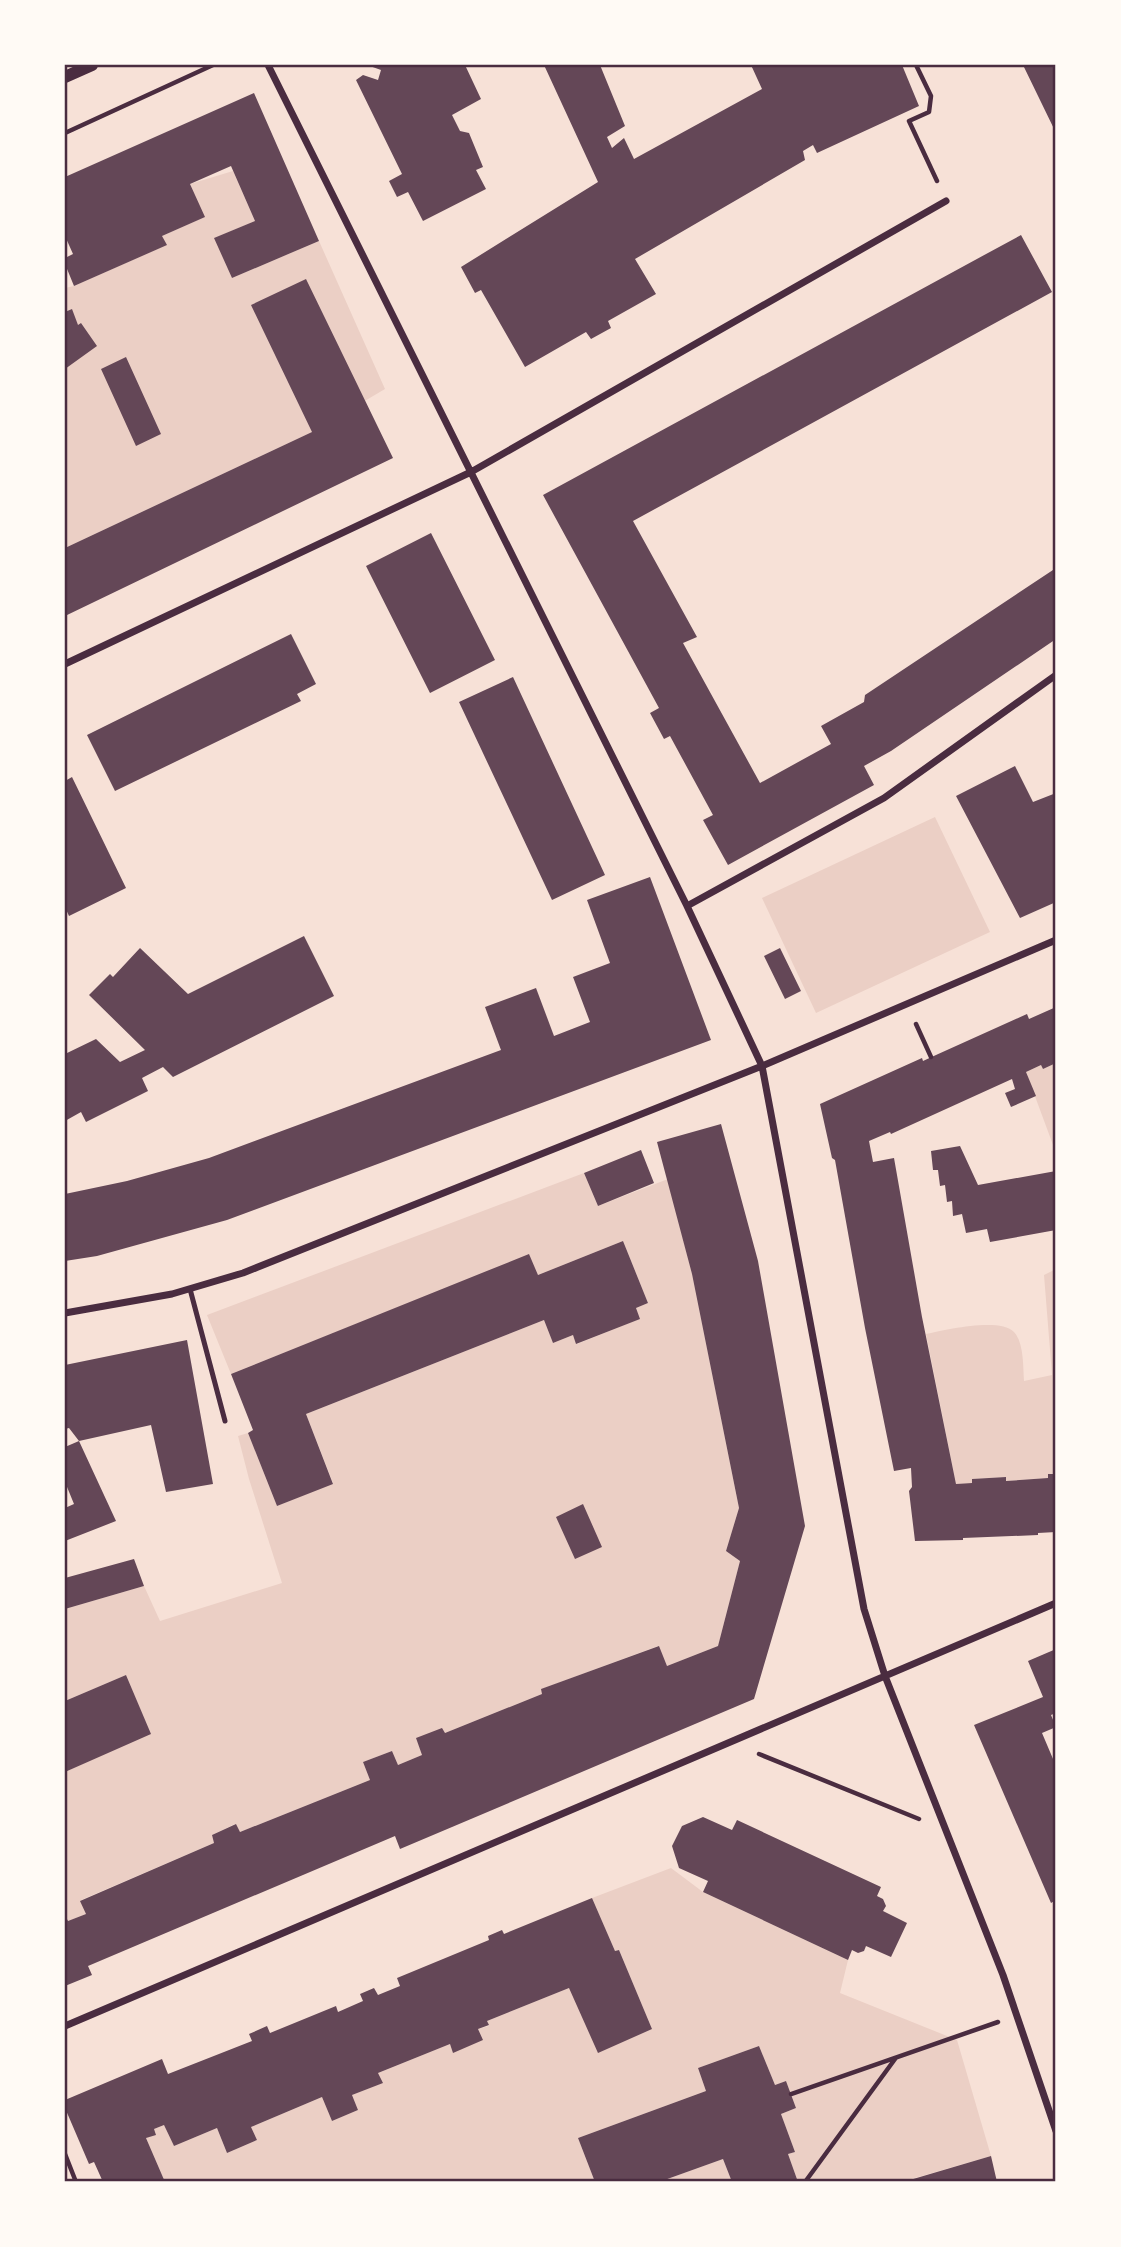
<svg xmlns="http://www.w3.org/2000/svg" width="1121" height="2247" font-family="Bitter,serif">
<rect width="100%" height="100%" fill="#f7e1d7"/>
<!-- green -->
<path fill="#ebcfc5" d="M233,171L255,221L215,238L232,278L319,241L385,389L312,432L65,548V288L74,286L166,245L162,236L204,217L190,184Z
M935,817L990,932L816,1013L762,898Z
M1056,1063V1153L1026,1072L1041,1065L1043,1069Z
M584,1173L598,1206L668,1179L692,1274L739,1508L726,1551L740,1561L718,1646L667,1666L658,1646L542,1689V1694L445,1733L417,1739L422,1755L398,1765L392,1751L363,1762L370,1780L240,1832L235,1824L212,1835L214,1843L81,1900L86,1914L68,1921L65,1915V1772L150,1733L126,1675L65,1701V1609L144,1586L160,1621L282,1583L249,1479L238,1436L248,1433L277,1506L333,1483L306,1414L544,1320L553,1343L573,1335L577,1344L639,1319L636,1308L648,1303L623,1241L538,1275L529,1255L231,1374L207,1315Z
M1056,1269V1474H1048V1478L1006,1481L1005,1477L973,1479L972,1483L956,1484L926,1334C944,1330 1000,1317 1014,1332C1024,1343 1023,1366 1024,1381L1052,1375L1044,1275Z
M671,1868L703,1892L848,1960L840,1993L957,2040L991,2156L901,2182H798L788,2154L795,2152L781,2114L796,2108L786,2081L775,2085L759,2046L698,2068L706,2091L578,2138L595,2182H165L146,2138L154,2129L164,2125L174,2146L217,2128L227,2153L257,2140L251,2127L322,2097L332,2121L358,2110L352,2095L382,2083L378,2073L450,2044L453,2052L482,2040L478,2029L489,2026L487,2021L569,1988L652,2029L619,1950L615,1951L592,1898Z
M723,2159L732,2182H659Z"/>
<!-- building -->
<path fill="#644757" d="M367,65H465L481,99L452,115L460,131L469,133L483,167L476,170L486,189L423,221L408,192L397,197L389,181L402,174L356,80L363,75L378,80L381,70Z
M544,65H600L625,126L607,137L612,148L624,138L634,159L762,89L751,65H902L919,106L817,153L813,145L803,151L805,160L635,259L656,294L608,321L611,328L591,339L586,332L525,367L481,290L475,293L461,267L598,182Z
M1023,65H1056V133Z
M254,93L319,241L232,278L214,238L255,221L231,166L190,184L205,217L162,236L167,245L74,286L65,264V258L73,254L65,236V177Z
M1021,235L1052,292L633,521L697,637L683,643L760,783L831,744L821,726L864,702L865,695L1056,568V639L891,751L864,766L874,785L728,865L703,820L713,815L670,736L664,739L650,713L659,708L543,495Z
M306,279L393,458L65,616V548L312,432L251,305Z
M72,309L78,325L81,323L97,346L65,369V312Z
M126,357L161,434L136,446L101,369Z
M431,533L495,660L430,693L366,566Z
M291,634L316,684L297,694L301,701L115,791L87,735Z
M513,677L605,875L552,900L459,702Z
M1015,766L1033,802L1056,793V902L1020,918L956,796Z
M72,777L126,888L69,916L65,907V781Z
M650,877L711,1040L227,1220L97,1256L65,1261V1194L127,1181L209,1158L501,1050L485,1007L536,988L554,1036L590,1022L573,977L610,963L587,900Z
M304,936L334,996L173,1077L163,1067L142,1078L148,1091L86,1122L81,1112L65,1121V1054L96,1039L120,1062L145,1050L89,995L110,974L113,977L140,948L188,994Z
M780,948L801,991L785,999L764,956Z
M1056,1007V1063L1043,1069L1041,1065L1026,1072L1036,1096L1011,1107L1005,1093L1015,1089L1012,1079L891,1134L890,1132L869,1141L873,1162L894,1158L922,1317L956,1484L972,1483V1479L1006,1477V1481L1048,1478V1474H1056V1532L1038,1533V1535L963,1538V1540L915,1541L909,1491L912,1487L911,1468L894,1471L865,1328L835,1160L832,1158L820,1104L922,1058L923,1061L936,1055L1027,1014L1029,1019Z
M721,1124L758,1261L805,1526L754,1699L400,1849L395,1836L88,1966L92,1975L65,1986V1915L68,1921L86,1914L80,1901L214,1843L212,1835L236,1824L240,1832L370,1780L363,1762L392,1751L398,1765L422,1755L416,1738L442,1728L445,1733L542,1694L541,1689L659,1646L667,1666L718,1646L740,1561L726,1551L739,1508L692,1274L657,1142Z
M960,1146L978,1185L1056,1171V1230L990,1242L987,1229L966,1233L962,1214L953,1216L952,1201L947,1202L945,1185L940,1186L938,1170H933L931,1151Z
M641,1150L654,1183L598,1206L584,1173Z
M623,1241L648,1303L636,1308L640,1319L576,1344L573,1335L553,1343L544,1320L306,1414L333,1484L277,1506L248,1433L253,1430L231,1374L529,1254L538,1275Z
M187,1340L213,1484L166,1492L151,1425L79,1441L69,1428L65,1429V1365Z
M79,1441L116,1521L65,1541V1508L74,1504L65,1482V1447Z
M583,1504L602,1547L575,1559L556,1517Z
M134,1559L144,1586L65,1609V1578Z
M1056,1649V1713L1051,1715L1056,1727L1042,1733L1056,1766V1900L1051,1903L974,1725L1043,1697L1028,1661Z
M126,1675L151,1734L65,1772V1701Z
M703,1817L732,1830L737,1820L881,1887L877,1896L883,1899L886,1906L883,1911L907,1923L891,1957L866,1946L864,1951L858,1953L852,1950L848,1960L703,1892L708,1881L679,1868L672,1846L682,1826Z
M592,1898L615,1951L619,1950L652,2029L598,2053L569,1988L487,2021L489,2025L478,2029L483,2040L453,2053L450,2044L378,2073L383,2083L352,2095L358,2110L332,2121L322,2097L251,2127L257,2140L227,2153L217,2128L174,2146L164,2125L154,2129L156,2135L146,2138L165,2182H103L94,2162L89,2164L65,2108V2100L162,2059L168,2074L252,2041L249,2034L267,2026L270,2033L336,2006L338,2012L363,2001L360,1994L374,1988L378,1995L400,1986L397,1978L489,1940L488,1936L502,1930L504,1934Z
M759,2046L775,2085L786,2081L796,2108L781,2114L795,2152L788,2154L798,2182H732L723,2159L659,2182H595L578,2138L706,2091L698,2068Z
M991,2156L997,2182H903Z"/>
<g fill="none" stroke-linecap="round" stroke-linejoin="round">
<!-- path -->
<path stroke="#4a2c40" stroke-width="4.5" d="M916,65L931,96L929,112L909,121L937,181
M65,133L213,65
M916,1024L931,1057
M759,1754L919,1819
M791,2094L998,2022
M65,2154L76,2182
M805,2182L895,2059"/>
<!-- service -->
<path stroke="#4a2c40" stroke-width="5" d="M190,1289L225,1421"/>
<!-- minor -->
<path stroke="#4a2c40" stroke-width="7" d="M268,65L687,906L762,1066L864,1609L885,1676L1003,1975L1056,2131
M65,664L471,472L946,201
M687,906L884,798L1056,675
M65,1313L172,1294L243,1273L762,1066L1056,940
M65,2026L1056,1603"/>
<!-- tertiary -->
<path stroke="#4a2c40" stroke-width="12" d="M65,77L92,65"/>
</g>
<!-- border -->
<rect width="1121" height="2247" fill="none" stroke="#fffaf5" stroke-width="133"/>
<rect x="66" y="66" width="988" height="2114" fill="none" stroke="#4a2c40" stroke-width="2.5"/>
</svg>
